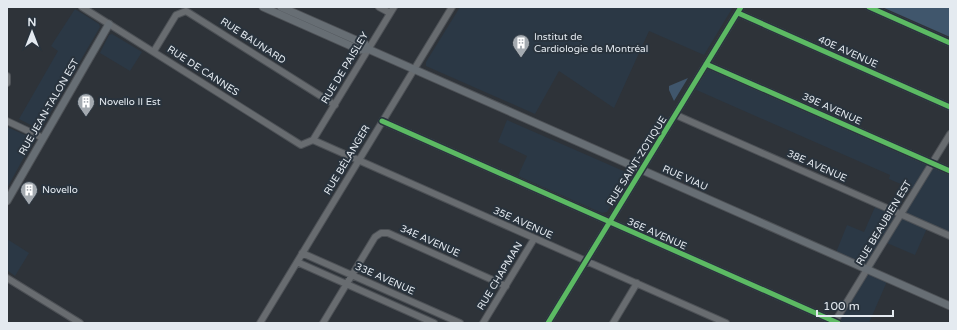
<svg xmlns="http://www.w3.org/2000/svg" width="957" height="330" font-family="'Varela Round',sans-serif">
<rect width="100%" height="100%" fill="#2e3339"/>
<!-- built -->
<path fill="#2b3845" d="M460,7H733L704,55L649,31L614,108L559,71L535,114L426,66V62Z
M75,9L99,24L100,27L43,125L37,128L19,119L58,51L51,46Z
M112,34L142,52L130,71L100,53L109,35Z
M706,64L950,171V236L928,226L915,255L887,243L871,271L888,279L869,323H843L838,320L863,269L835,255L847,225L864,232L875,207L898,217L915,190L889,179L890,175L692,88Z
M507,120L628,173L629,176L607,212L602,213L518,176L527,156L498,142Z
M7,127L32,138L33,141L7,188Z
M7,239L29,253L15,276L7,270Z"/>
<!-- green -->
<path fill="#40566c" d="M882,7H950V37L941,33Z
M688,78L674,101L669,90V86Z"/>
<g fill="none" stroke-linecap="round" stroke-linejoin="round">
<!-- minor casing -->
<g stroke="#4d5156" stroke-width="8">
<path id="minor" d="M82,7L301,145L313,140L394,7
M379,7L390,13
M869,7L950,43
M738,13L950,107
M154,51L176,15L186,11L335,105
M706,64L950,171
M7,76V83
M676,115L950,236
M7,121L43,138
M382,121L838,323
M313,140L726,323
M302,253L460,323
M297,262L434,323
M7,278L80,323
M260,323L452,7
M323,323L375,237L381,233H388L506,286
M483,323L534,239
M548,323L741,7
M613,323L637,283
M834,323L950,134"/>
</g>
<!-- major casing -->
<g stroke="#4d5156" stroke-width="9">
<path id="major" d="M263,7L360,50L368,49
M281,7L365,44L368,49
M368,49L950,306
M7,201L109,24"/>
</g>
<!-- minor -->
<use href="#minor" stroke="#686c70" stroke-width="6"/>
<!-- major -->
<use href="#major" stroke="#676e74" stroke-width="7"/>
<!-- cycleway casing -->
<g stroke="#29333d" stroke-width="8">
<path id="cycleway" d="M869,7L950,43
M738,13L950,107
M706,64L950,171
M382,121L838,323
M548,323L741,7"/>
</g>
<!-- cycleway -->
<use href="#cycleway" stroke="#5cba63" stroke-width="5"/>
</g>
<!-- icons -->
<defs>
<g id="building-pin" transform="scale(0.9)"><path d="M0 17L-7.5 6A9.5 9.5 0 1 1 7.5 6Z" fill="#a4aab0" stroke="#29333d"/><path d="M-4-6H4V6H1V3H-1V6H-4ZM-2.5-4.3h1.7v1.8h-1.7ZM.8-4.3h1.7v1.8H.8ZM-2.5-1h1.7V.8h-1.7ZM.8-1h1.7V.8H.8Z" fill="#fff"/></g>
</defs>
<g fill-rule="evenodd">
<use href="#building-pin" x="521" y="43"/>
<use href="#building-pin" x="86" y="102"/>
<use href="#building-pin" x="29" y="190"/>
</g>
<g text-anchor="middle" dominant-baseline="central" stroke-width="4" stroke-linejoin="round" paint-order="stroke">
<!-- poi labels -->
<g font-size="10" fill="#e4eaf0" stroke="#29333d" text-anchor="start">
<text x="534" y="37">Institut de<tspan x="534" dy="12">Cardiologie de Montréal</tspan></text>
<text x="99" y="102">Novello II Est</text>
<text x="42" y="190">Novello</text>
</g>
<!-- street labels -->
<g font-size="10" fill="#e4eaf0" stroke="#29333d">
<text transform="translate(253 41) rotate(33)">RUE BAUNARD</text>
<text transform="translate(848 52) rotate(24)">40E AVENUE</text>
<text transform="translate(345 68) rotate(-59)">RUE DE PAISLEY</text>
<text transform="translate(203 71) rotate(33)">RUE DE CANNES</text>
<text transform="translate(49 107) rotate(-60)">RUE JEAN-TALON EST</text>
<text transform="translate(832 109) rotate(24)">39E AVENUE</text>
<text transform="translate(347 160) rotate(-59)">RUE BÉLANGER</text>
<text transform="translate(637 161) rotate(-58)">RUE SAINT-ZOTIQUE</text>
<text transform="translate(817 166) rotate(24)">38E AVENUE</text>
<text transform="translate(685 178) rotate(24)">RUE VIAU</text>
<text transform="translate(523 223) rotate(24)">35E AVENUE</text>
<text transform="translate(884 223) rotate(-59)">RUE BEAUBIEN EST</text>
<text transform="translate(657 234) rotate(24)">36E AVENUE</text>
<text transform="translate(430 241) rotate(24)">34E AVENUE</text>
<text transform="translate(500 276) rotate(-59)">RUE CHAPMAN</text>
<text transform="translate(385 279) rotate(24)">33E AVENUE</text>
</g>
</g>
<!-- border -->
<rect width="957" height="330" fill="none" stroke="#e4eaf0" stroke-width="16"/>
<!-- north arrow -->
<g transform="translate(32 32)" stroke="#29333d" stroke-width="3" paint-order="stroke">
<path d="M0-3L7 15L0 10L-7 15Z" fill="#e4eaf0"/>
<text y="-6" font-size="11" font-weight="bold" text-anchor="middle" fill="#e4eaf0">N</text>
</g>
<!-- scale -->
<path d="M817 310v6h76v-6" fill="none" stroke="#e4eaf0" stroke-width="2"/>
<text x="823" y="310" font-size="12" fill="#e4eaf0" stroke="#29333d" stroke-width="3" paint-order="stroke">100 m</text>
</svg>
